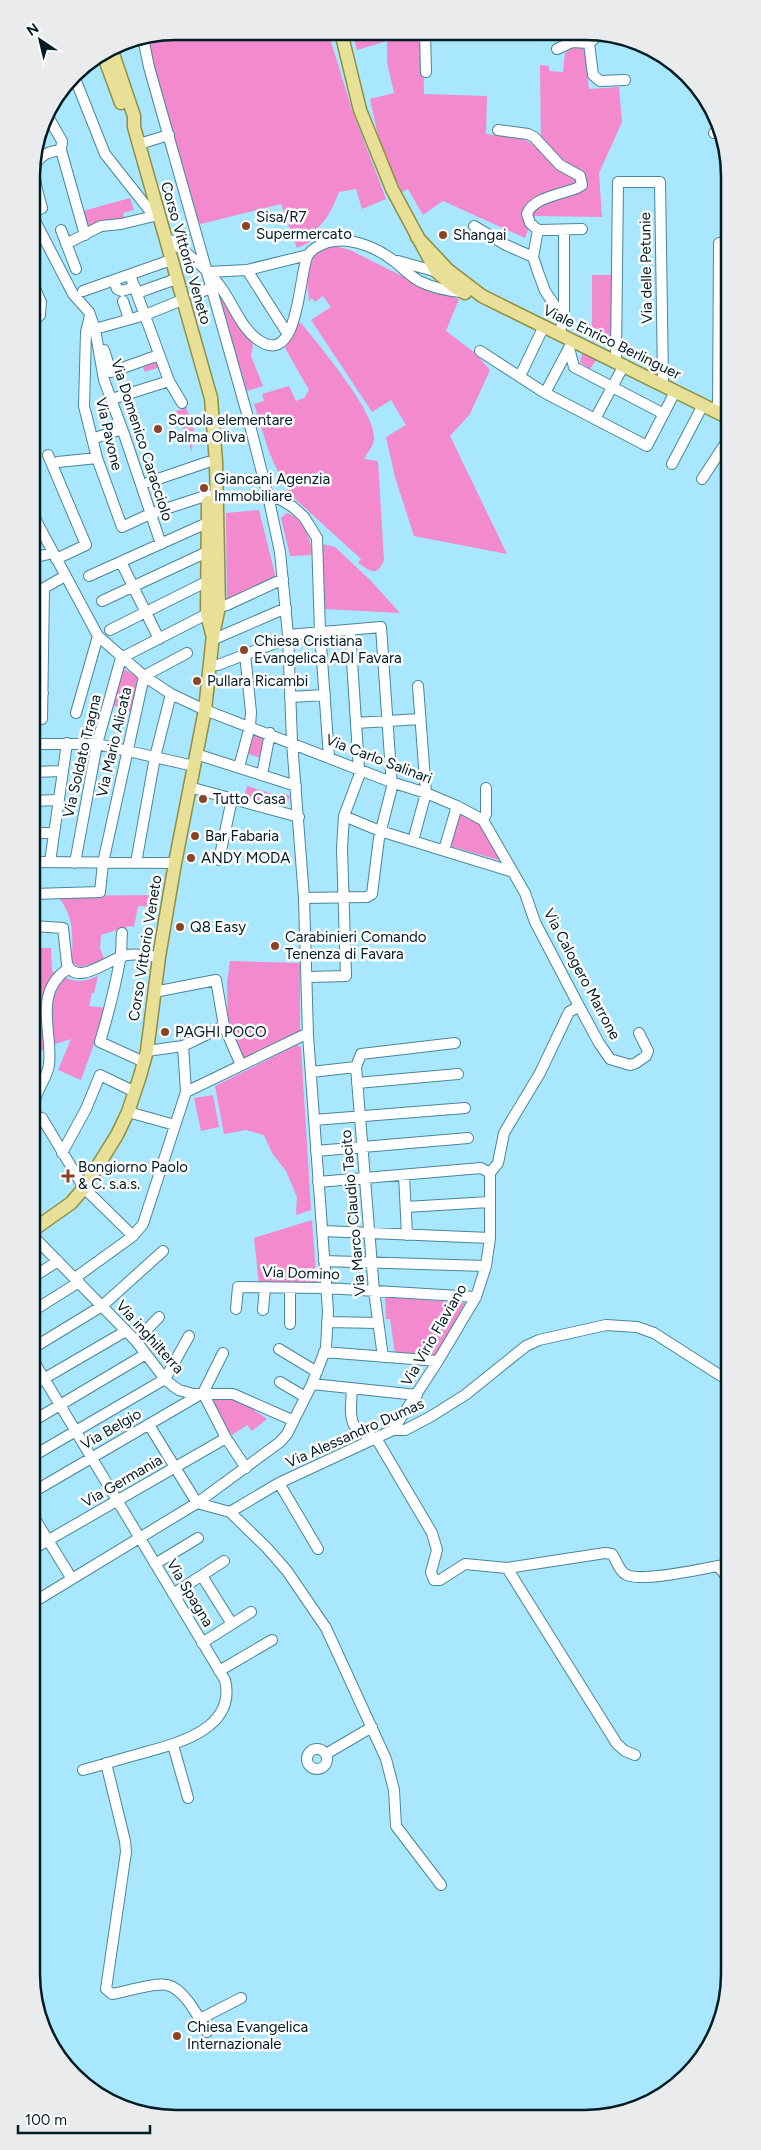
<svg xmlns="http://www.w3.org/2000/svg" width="761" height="2150" font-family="Figtree,sans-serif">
<rect width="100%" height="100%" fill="#a8e7fe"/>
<!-- green -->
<path fill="#f28acd" d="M176,31L328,32L352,110L386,199L362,209L356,189L339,192C332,209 325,227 307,234L310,242L297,248L281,204L201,224L196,220L143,38Z
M352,32L423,33L424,94L487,96L486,134C508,137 526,134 541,152L540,65L549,66V71L563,72L565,53L583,40L589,89L619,87L622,122L599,173L602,217L533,216L525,238L443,201L423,215L408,189L402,192L381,149L370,99L394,93L387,62V41L357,50Z
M130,198L134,210L123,213L125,222L88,231L83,211Z
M335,246L350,250L424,287L459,299L446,331L475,353L490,370L470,414L450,436L507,554L414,536L395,477L386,437L406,425L391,400L372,412L311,320L331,307L323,296L315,302L312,298L309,301C306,274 304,253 335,246Z
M592,275H612V349L592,341Z
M221,296H224L235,320L253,345L251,356L263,386L247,391L219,297Z
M299,323H301C318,344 377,413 374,439C374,445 367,453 364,459L378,461L384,560C376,578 371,571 358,563L361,559L293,497L284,485L269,452L254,404L264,401L262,394L289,386L296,401L304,398L309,390L285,348Z
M583,350L598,357L590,369L580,362Z
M156,359L160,367L145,372L141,363Z
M186,408L194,425L192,452L176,411Z
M259,510L277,582L227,605L226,513Z
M286,513C301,515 314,542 311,555L290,556L281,518Z
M322,544L335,547L370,580L400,613L325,609L320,545Z
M122,668L141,679L131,713L111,704Z
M252,733L269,735L263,759L246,753Z
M247,786L282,797L283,793L290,796L288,802L284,801L282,806H272L244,799Z
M461,811L477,820L505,862L450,846Z
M159,895L156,907L138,906L134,927L127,926L125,932L117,930L101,935L100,948L105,961L80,967L72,963C72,934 76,921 58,896Z
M33,948H51L52,971C71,981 78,985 98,976L94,993H92L89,1006L107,1008L81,1080L58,1070L71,1039L50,1046L33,1055Z
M230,961L300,963V1031L243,1058L228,1025L227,983Z
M297,1045L301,1047L311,1210L296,1215L297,1197L286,1171L272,1153L264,1135L246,1130L224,1134L215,1086Z
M213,1095L219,1127L201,1131L194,1098Z
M312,1220L317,1285L259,1284L254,1238Z
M385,1297L465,1303L436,1358L395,1353L390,1319H386Z
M228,1398L244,1403L267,1419L252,1431L247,1425L232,1435L221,1421L211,1399Z"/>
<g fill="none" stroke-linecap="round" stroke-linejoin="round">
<!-- minor casing -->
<g stroke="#49869b" stroke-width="12">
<path id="minor" d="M425,33L426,72
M600,34L589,43L593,75L600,81L625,80
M557,49L572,42L589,43
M74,76L105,154L154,216L159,215
M46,113L62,141L61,150L85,235
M498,130L528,134L534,137L560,165L580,176L582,185L577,188C563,194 533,197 527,214L530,223L538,230L533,257L538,272L545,291L564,319
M714,133L719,132
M139,144L169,135
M32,213L42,208C35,182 23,154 61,150
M32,215L73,294L89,312L95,329L104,380L125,437L161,544
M474,226L506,245L533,257
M61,230L76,269
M538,230L582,229
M166,241L170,240C188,255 209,269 222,289C234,306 242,330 260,341C300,367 299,269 308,255C313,247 326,242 334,241C354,238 379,249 394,261C403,268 411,277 421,282C434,288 448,291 462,292
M66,244L101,226L121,224L154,216
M398,261L441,273
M247,270L287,333
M208,272L247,270L308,255
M114,280L117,289L122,291L135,287
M32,282L41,302L40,315L32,323
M83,291L171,260
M137,293L176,279
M194,294L212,288
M123,301L129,319
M90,316L86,332L84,406L97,458L122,527L150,514L208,495
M95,329L145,315L182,300
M32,332L34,353
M559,334L564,319V230
M32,346L34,354L32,373
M569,348L574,367L664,414
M104,350L111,372L159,355
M480,351L545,393L647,446L675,392
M614,361L616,356L618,182H660L663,379L660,384
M520,376L544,326
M169,381L182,403
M545,393L570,346
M112,399L169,381L130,275
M718,413L719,243
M595,419L624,365
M92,439L122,429
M48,455L86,545L56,559
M58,462L97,458
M672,464L703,405
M702,479L727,441
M149,482L208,462
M269,500L278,498L293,507L304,517L317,538L320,632L329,757
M32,513L98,636L144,676L171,694L205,710L391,782L426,793L457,806L483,820L525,893L535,922L579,1006L599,1043L610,1059L630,1065L636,1063L646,1056L648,1051L639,1033
M32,558L53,553
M121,562L159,639
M89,576L207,523
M102,601L207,552
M219,607L227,605L283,579
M110,630L208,581
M288,635L381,627L392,787L379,838L372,894L367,897L304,898
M32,640L43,639
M212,640L286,608
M121,658L207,614
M211,665H218L278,642
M32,693H43
M290,697L325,695
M76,713L98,636
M32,719H42L44,588L65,576
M356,723L420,719
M32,744H97L194,766
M196,754L296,786
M239,767L250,726L251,712L245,654
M32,772L63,771
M262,775L270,733
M189,787L299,817
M32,801L58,800
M344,816L380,831L513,872
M483,820L486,814V788
M32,833H54
M413,841L426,793L418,686
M444,850L457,806
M219,860L232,799
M33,862L175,863
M50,862L67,743
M75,863L97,744L121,658
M136,863L155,757L171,694
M33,894L100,892L103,863L144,676L187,653
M33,926L63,928L67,964C77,988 111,957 127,955C137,953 149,956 159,957
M122,933C121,942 122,951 120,960C115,988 108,1015 100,1042L144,1062
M308,977L346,976L342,848L344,816L359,776V769L350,630
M154,992L216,980L224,1026L241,1065
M147,1051L183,1046L224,1026
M356,1067L374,1291L383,1357
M311,1072L356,1067L361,1054L455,1043
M357,1083L458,1074
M186,1092L304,1035H308
M128,1112L175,1125
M33,1116L42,1118L84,1188L133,1236
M37,1116C36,1113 33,1108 34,1105C35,1091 47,1079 49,1065C53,1031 32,992 69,968
M314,1120L465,1108
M316,1151L468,1138
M62,1153L86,1109L100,1075L135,1092
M404,1175L407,1235
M318,1182L481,1168L490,1173
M406,1207L489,1202
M323,1231L490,1238
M33,1236L136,1341L165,1379L173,1386L179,1390L193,1394H233L292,1420
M324,1261L486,1266
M33,1277L58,1261
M75,1278L133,1236L143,1224L186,1092L183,1046
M290,1288V1324
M236,1309L238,1287L326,1288L476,1297
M263,1310L265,1287
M33,1311L79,1282
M327,1322L378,1323
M136,1341L159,1317
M33,1348L102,1306L163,1251
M279,1349L317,1372
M324,1352L438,1361
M33,1360L225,1680C237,1730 175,1744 139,1754C120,1759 102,1765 83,1770
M280,1382L305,1397
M312,1384L417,1395
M33,1385L126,1331
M352,1388C351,1413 345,1432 376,1438L432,1533L437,1550L431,1572L434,1580H440L465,1564L507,1568L605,1553L612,1554C617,1561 618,1569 625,1574C640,1584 709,1567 729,1564
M203,1393L226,1438L246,1468
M203,1393L223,1353
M33,1421L146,1354
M149,1425L197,1503L230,1512L267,1548L287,1571L326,1628L386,1759L394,1790L396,1826L441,1885
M393,1430L438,1361L476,1297L486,1266L490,1238V1173L498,1163L504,1133L540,1073L569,1012L579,1006
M33,1456L165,1379L189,1336
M279,1483L318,1549
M33,1492L201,1394
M230,1512L279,1483L393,1430H405L430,1417L465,1395L526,1346L539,1340L606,1325L637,1327L654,1333L729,1381
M33,1516L72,1579
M33,1549L226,1438
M155,1564L198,1538
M718,1566L729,1580
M507,1568L617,1744L625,1751L635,1755
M202,1576L232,1624
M173,1594L224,1561
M34,1602L197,1503L280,1442L287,1434L312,1384L326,1348L328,1311L308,1035L304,898L292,742L288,635L280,552L269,500L246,410L149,67L143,38
M202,1643L251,1612
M219,1671L272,1640
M173,1745L188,1798
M307 1759a10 10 0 1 1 20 0a10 10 0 1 1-20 0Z
M326,1754L372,1727
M106,1763L125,1841L126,1852L106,1989L112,1994C124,1992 156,1982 167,1985C184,1988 199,2018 207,2032
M200,2019L241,1998"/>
</g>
<!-- major casing -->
<g stroke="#8f8e43" stroke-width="15">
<path id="major" d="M341,32L360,110L392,189L436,271L453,286L465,293
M103,54L121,103
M417,237L448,270L482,296L727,417
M208,502L207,614L212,634
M33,1230L71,1203L84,1188L117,1135L128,1112L140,1076L147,1051L159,957L175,863L205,710L213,635L219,607L216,462L211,398L134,127V116L111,48"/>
</g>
<!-- minor -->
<use href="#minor" stroke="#fff" stroke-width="10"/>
<!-- major -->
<use href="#major" stroke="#e9e098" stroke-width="12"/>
</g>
<!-- markers -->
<g fill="#8c4325" stroke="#fdfdfd" stroke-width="2">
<circle cx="246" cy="226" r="5"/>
<circle cx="443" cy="235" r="5"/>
<circle cx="158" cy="429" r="5"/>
<circle cx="204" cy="488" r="5"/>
<circle cx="244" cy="650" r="5"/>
<circle cx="197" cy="681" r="5"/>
<circle cx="203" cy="799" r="5"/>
<circle cx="195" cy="836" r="5"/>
<circle cx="191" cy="858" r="5"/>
<circle cx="180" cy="927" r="5"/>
<circle cx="275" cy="946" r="5"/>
<circle cx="165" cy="1032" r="5"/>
<path d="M65.5 1168.5h5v5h5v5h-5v5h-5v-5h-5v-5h5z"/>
<circle cx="177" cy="2036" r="5"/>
</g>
<g text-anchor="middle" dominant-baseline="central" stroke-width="5" stroke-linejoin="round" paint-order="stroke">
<!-- poi labels -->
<g font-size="15" fill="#021c24" stroke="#fdfdfd" text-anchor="start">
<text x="256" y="217">Sisa/R7<tspan x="256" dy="17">Supermercato</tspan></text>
<text x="453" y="235">Shangai</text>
<text x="168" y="420">Scuola elementare<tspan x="168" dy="17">Palma Oliva</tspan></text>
<text x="214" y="479">Giancani Agenzia<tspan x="214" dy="17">Immobiliare</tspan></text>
<text x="254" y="641">Chiesa Cristiana<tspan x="254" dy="17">Evangelica ADI Favara</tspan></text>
<text x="207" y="681">Pullara Ricambi</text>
<text x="213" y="799">Tutto Casa</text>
<text x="205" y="836">Bar Fabaria</text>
<text x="201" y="858">ANDY MODA</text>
<text x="190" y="927">Q8 Easy</text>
<text x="285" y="937">Carabinieri Comando<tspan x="285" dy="17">Tenenza di Favara</tspan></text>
<text x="175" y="1032">PAGHI POCO</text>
<text x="78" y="1167">Bongiorno Paolo<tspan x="78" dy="17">&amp; C. s.a.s.</tspan></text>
<text x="187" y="2027">Chiesa Evangelica<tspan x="187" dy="17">Internazionale</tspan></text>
</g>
<!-- street labels -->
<g font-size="15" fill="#021c24" stroke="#fdfdfd">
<text transform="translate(186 253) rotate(74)">Corso Vittorio Veneto</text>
<text transform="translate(646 268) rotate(-91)">Via delle Petunie</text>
<text transform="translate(612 342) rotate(26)">Viale Enrico Berlinguer</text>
<text transform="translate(109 434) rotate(77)">Via Pavone</text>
<text transform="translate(142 440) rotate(72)">Via Domenico Caracciolo</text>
<text transform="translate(114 742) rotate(-77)">Via Mario Alicata</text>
<text transform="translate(82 756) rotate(-77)">Via Soldato Tragna</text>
<text transform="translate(379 759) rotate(21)">Via Carlo Salinari</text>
<text transform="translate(145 948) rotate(-81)">Corso Vittorio Veneto</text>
<text transform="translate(582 974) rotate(62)">Via Calogero Marrone</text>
<text transform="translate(353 1213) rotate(-95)">Via Marco Claudio Tacito</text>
<text transform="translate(301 1273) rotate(2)">Via Domino</text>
<text transform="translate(434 1335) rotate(-60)">Via Virio Flaviano</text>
<text transform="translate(150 1337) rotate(48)">Via inghilterra</text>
<text transform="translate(111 1429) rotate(-30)">Via Belgio</text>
<text transform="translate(355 1433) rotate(-24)">Via Alessandro Dumas</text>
<text transform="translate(122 1481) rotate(-30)">Via Germania</text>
<text transform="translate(190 1593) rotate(59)">Via Spagna</text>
</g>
</g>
<!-- crop -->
<path d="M0 0H761V2150H0ZM176 40H585A136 136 0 0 1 721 176V1974A136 136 0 0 1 585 2110H176A136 136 0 0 1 40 1974V176A136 136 0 0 1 176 40Z" fill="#e9ebec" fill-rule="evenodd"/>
<path fill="none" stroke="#021c24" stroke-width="2.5" d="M176 40H585A136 136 0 0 1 721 176V1974A136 136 0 0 1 585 2110H176A136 136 0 0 1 40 1974V176A136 136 0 0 1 176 40Z"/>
<!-- north arrow -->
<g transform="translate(40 40) rotate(325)" stroke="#fdfdfd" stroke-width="4" paint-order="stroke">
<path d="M0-4L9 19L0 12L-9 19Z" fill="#021c24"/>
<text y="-8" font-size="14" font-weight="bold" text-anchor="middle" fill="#021c24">N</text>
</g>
<!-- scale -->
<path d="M18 2125v8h132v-8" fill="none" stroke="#021c24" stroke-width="2.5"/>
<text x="25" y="2125" font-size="15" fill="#021c24" stroke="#fdfdfd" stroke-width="4" paint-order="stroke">100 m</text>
</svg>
